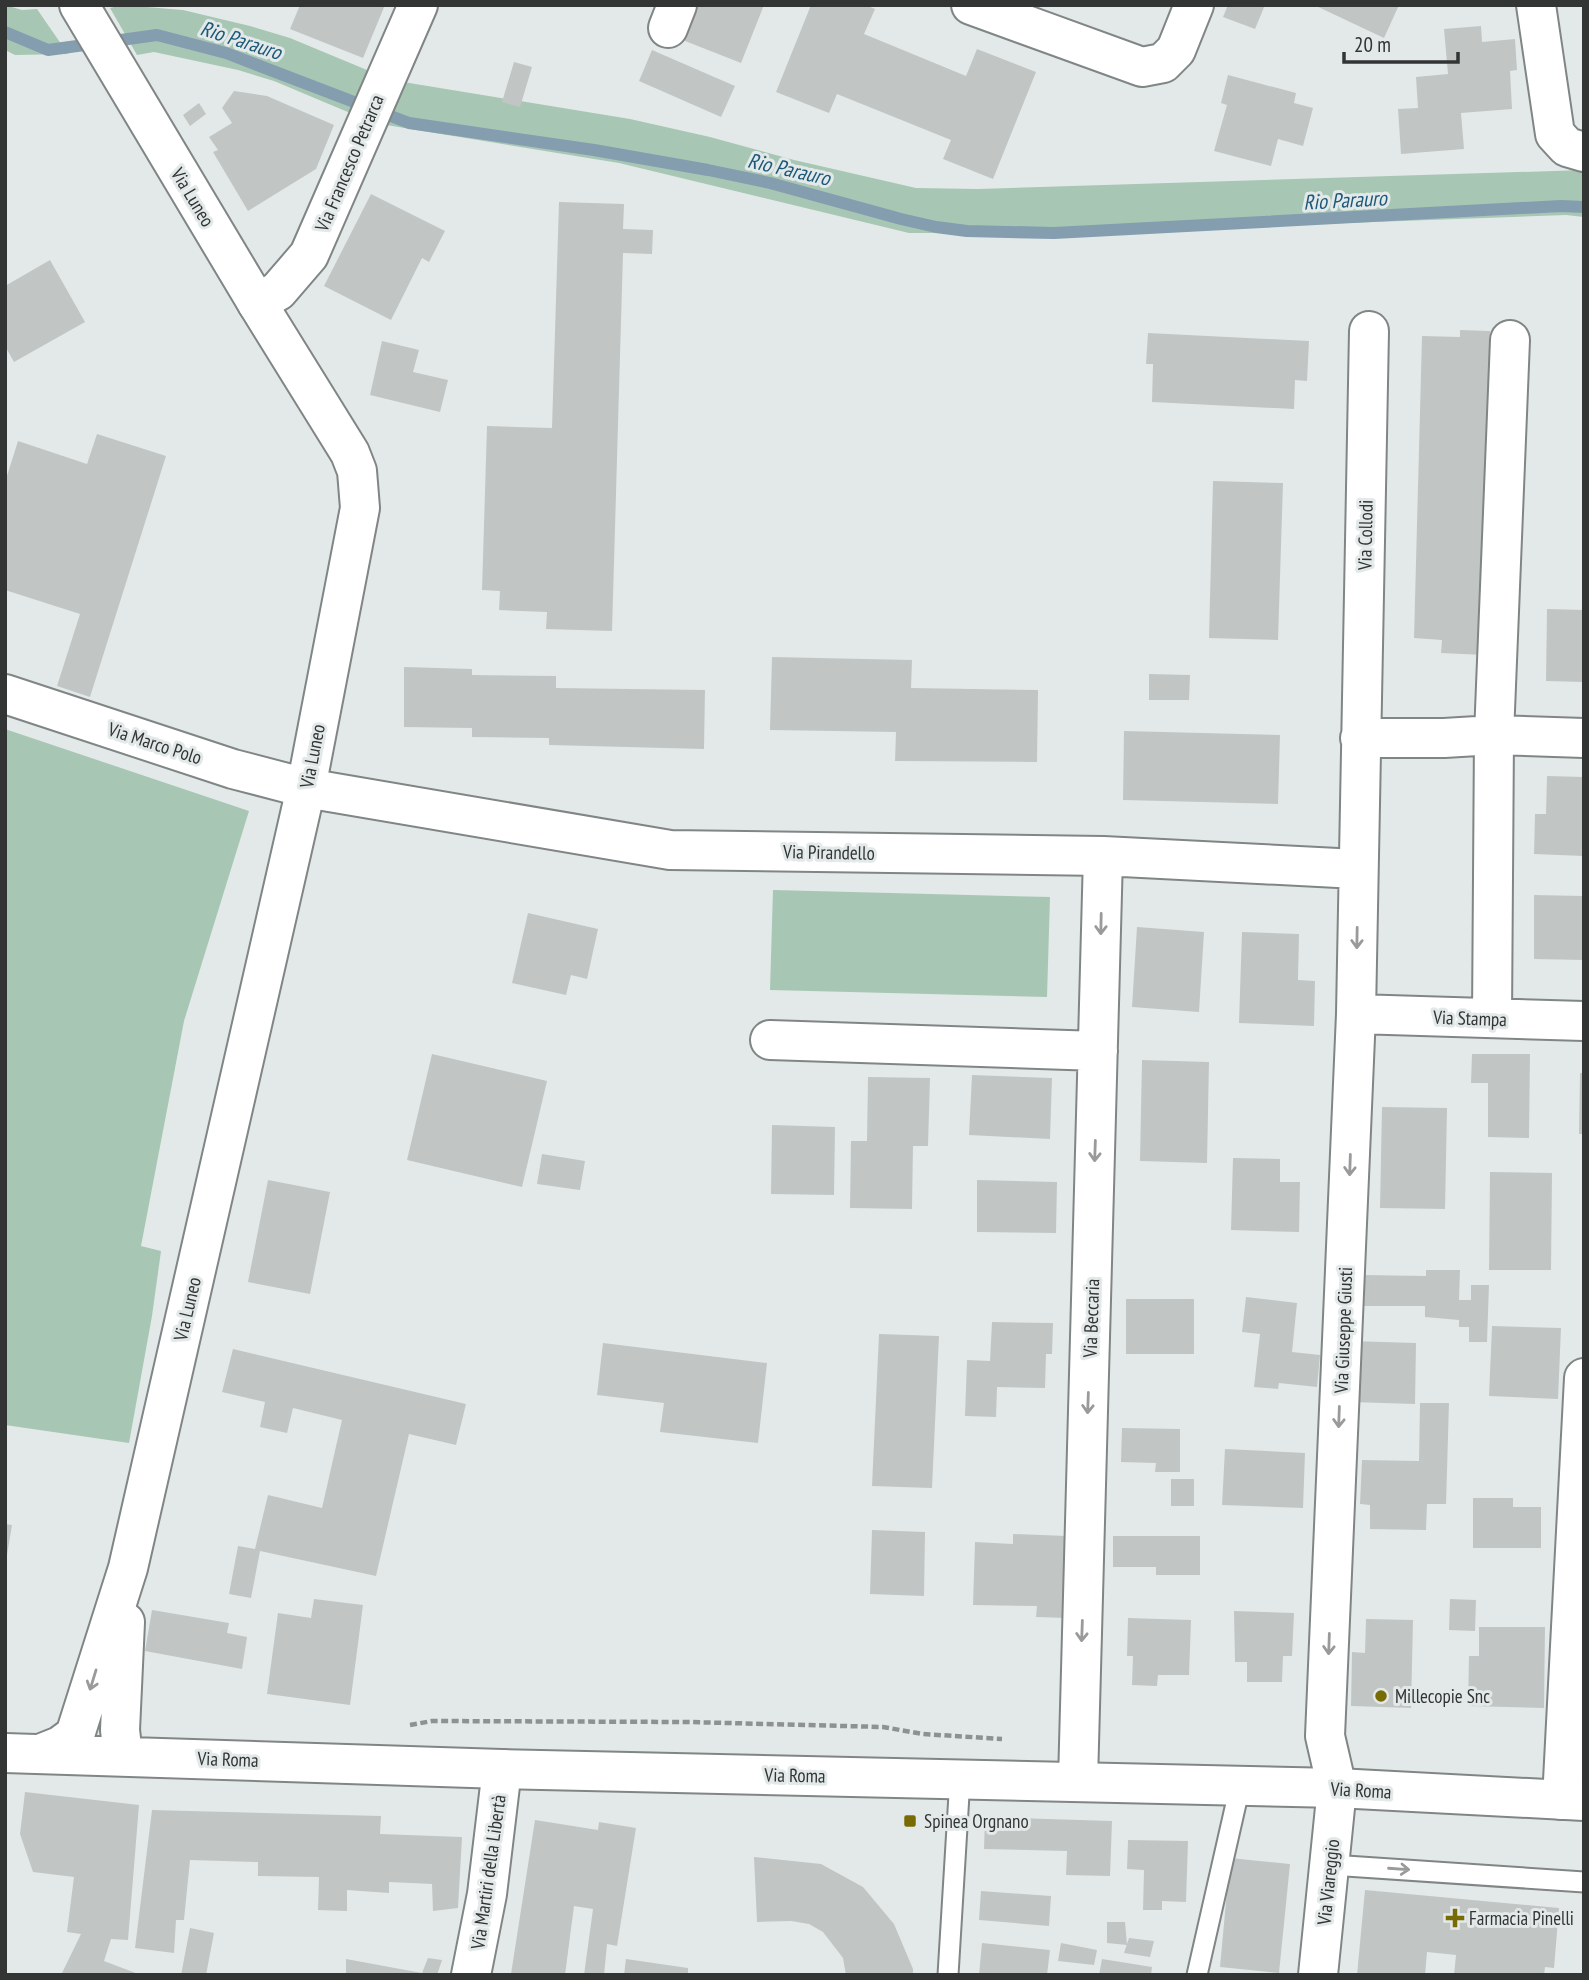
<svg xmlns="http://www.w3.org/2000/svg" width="1589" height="1980" font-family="'PT Sans Narrow',sans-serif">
<rect width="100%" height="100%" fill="#e3e9e9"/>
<!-- green -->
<path fill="#a7c7b4" d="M5,5L22,10L37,9L68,54L15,55L5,50Z
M122,5L183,10L250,26L290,38L391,80L630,119L710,137L794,160L916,188L978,189L1584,170V217L1566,215L1067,233H909L619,163L374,123L274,81L238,70L154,52L137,55L110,8Z
M5,729L249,811L184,1021L141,1246L161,1251L152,1316L129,1443L5,1425Z
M773,890L1050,897L1047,997L770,990Z"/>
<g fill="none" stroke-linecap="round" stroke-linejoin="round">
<!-- stream -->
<path stroke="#849eaf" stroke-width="12" d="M5,32L48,50L157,35L226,53L409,123L594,150L708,170L770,183L901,219L936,227L967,231L1054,233L1561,206L1584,207"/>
</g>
<!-- building -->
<path fill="#c1c6c5" d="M300,5H385L363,58L290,29Z
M694,5H764L741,63L680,39Z
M811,5H865L875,9L864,34L966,76L977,49L1036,72L993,179L943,159L951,140L837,94L829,113L776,92Z
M1228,5H1265L1255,29L1223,17Z
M1314,5H1399L1384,38Z
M1481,26L1482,42L1515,39L1517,70L1510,71L1512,109L1461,113L1464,149L1401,154L1398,109L1418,108L1416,77L1448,74L1444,29Z
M652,50L735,86L721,117L639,81Z
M514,62L532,67L520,107L502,102Z
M1228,75L1296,93L1294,103L1313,108L1303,146L1278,139L1271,166L1214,151L1227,105L1221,103Z
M234,91L267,96L334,125L316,169L248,211L213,152L218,150L209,137L232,123L222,108Z
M199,103L206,114L190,126L183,115Z
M371,194L445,231L429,262L422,258L391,320L324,286Z
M559,202L624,204L623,229L653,230L652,254L623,253L612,631L546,629L547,612L499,610L500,591L482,590L487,426L552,428Z
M50,260L85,322L14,362L5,346V286Z
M1460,330L1490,331L1484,655L1441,653L1442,640L1414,638L1422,336L1460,337Z
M1148,333L1309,341L1307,381L1295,380L1294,409L1152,402L1153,364H1146Z
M382,341L419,350L413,372L448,380L440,412L370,395Z
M97,434L166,456L90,697L57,686L80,614L5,590V482L18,441L87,464Z
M1213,481L1283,483L1278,640L1209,638Z
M1547,609L1584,610V682L1546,681Z
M772,657L912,660L911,688L1038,690L1037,762L895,761L896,732L770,730Z
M404,667L472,669V675L556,676V688L705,690L704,749L549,745V738L472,737V728L404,727Z
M1149,674L1190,675L1189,700H1149Z
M1124,731L1280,735L1278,804L1123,800Z
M1547,776L1584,777V856L1534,854L1535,814H1546Z
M1534,895L1584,896V960L1534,959Z
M528,913L598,929L587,979L571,975L566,995L512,983Z
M1137,927L1204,932L1199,1012L1132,1007Z
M1242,932L1299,934L1298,980L1315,981L1314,1026L1239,1023Z
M432,1054L547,1081L522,1187L407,1160Z
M1472,1054H1530L1529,1138L1488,1137V1083H1471Z
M1142,1060L1209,1062L1207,1163L1140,1161Z
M1580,1073H1584V1134H1579Z
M972,1075L1052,1078L1050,1139L969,1135Z
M868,1077L930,1078L928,1146H913L912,1209L850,1208L851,1141H867Z
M1382,1107L1447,1108L1445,1209L1380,1208Z
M772,1125L835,1127L834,1195L771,1194Z
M542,1154L585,1161L580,1190L537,1184Z
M1233,1158L1280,1159V1182H1300L1299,1232L1231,1230Z
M1490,1172L1552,1173L1551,1270H1489Z
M268,1180L330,1192L310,1294L248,1282Z
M977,1180L1057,1182L1056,1233L977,1232Z
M1426,1270H1460L1459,1300H1471V1285H1489L1487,1342H1469V1327H1459V1320L1425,1317V1306H1364L1365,1275L1426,1276Z
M1246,1297L1297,1303L1292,1352L1320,1355L1317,1387L1279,1383L1278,1389L1254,1387L1260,1334L1242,1332Z
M1126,1299H1194V1354H1126Z
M992,1322L1053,1323L1052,1354H1046L1045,1388L997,1387L996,1417L965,1416L967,1360L990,1361Z
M1492,1326L1561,1328L1558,1399L1489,1396Z
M879,1334L939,1336L932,1488L872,1486Z
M1351,1341L1416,1343L1415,1404L1350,1402Z
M603,1343L767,1363L758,1443L660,1432L664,1403L597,1395Z
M233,1349L466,1404L456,1445L409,1434L376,1576L260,1551L251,1598L229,1594L238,1546L255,1549L268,1495L322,1508L342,1420L293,1408L287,1433L260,1427L265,1402L222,1392Z
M1420,1403H1449L1446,1504H1427L1426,1530L1370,1529V1505L1360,1504L1362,1460L1419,1461Z
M1122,1428L1180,1429V1472H1155L1156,1463L1121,1462Z
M1225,1449L1305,1453L1303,1508L1222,1505Z
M1171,1479H1194V1506H1171Z
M1473,1498H1513V1507H1541V1548H1473Z
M5,1524L12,1525L7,1555H5Z
M872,1530L925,1532L924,1596L870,1594Z
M1013,1534L1067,1536L1066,1618L1036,1617L1037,1606L973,1605L975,1542L1013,1544Z
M1113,1536H1200V1575H1156V1567H1113Z
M314,1599L363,1605L350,1705L267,1694L278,1613L311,1618Z
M1450,1599L1476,1600L1475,1631L1449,1630Z
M152,1610L229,1623L227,1633L247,1637L242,1669L145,1651Z
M1234,1611L1294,1613L1292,1656H1283L1282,1682H1247V1662H1235Z
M1128,1618L1191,1620L1189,1675H1158L1157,1686L1132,1685L1133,1656H1127Z
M1366,1619L1413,1620L1411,1708L1351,1706L1352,1652L1365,1653Z
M1479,1627H1545L1544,1708L1468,1706L1469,1656H1479Z
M25,1792L139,1805L128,1940L111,1939L104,1961L141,1975H61L81,1934L67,1932L74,1877L33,1872L20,1834Z
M152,1810L381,1816L380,1834L462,1837L458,1908L433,1911L432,1884L389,1882V1893L347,1890V1911L318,1910L319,1877L258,1876V1862L190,1860L184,1920H176L174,1953L135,1948Z
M985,1817L1112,1821L1110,1876L1066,1875L1067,1851L984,1849Z
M535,1820L598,1830L599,1822L636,1828L617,1946L607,1944L604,1975H584L593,1909L574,1906L565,1975L511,1974Z
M1128,1840L1188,1841L1186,1902L1162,1901V1910H1143L1144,1870L1127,1869Z
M754,1857L821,1864L863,1887L894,1924L913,1969V1975H846L843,1958L823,1932L809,1924L791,1921L757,1922Z
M1230,1858L1290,1864L1279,1973L1220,1967Z
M1365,1890L1559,1908L1554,1968L1545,1967L1544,1975H1454L1456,1955L1427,1952L1425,1975H1357Z
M981,1891L1051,1896L1049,1926L979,1920Z
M1107,1922H1125L1127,1945L1107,1943Z
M190,1928L214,1933L206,1975H181Z
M1129,1938L1154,1941L1150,1957L1124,1953Z
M982,1943L1050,1950L1047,1975H979Z
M1061,1943L1097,1950L1094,1965L1058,1961Z
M428,1958L442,1960L437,1975H346V1959L422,1973Z
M626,1959L688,1968V1975H624Z
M1102,1959L1152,1967L1151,1975H1099Z"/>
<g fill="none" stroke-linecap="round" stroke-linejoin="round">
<!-- lane casing -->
<g stroke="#808585" stroke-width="23">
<path id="lane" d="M1331,1865L1584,1882
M948,1975L960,1778
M1197,1975L1240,1786"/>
</g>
<!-- street casing -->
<g stroke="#808585" stroke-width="42">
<path id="street" d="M971,5L1142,67L1163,63L1176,50L1194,5
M1536,5L1555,134L1567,147L1584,152
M668,28L677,5
M257,303L278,291L309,255L418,5
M5,694L233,769L306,788L670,850L1103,856L1357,869
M1360,738H1444L1494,735L1510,340
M1356,1014L1584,1021
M1492,1018L1494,735L1584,738
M770,1040L1098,1051
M1078,1781L1103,856
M1562,1800L1584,1378
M471,1975L487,1894L502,1769
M1318,1975L1337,1788L1325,1736L1356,1014L1369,331"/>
</g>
<!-- secondary casing -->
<g stroke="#808585" stroke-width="42">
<path id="secondary" d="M5,1753L502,1769L1337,1788L1584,1801
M40,1754L60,1746L75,1735L128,1568L306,788L360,508L357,471L350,453L257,303L79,5
M123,1756L120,1730L125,1622"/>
</g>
<!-- path -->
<path stroke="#8d9191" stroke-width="4.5" stroke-dasharray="7 3.5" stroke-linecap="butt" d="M410,1725L432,1721L689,1722L883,1727L923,1734L1002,1739"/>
<!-- lane -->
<use href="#lane" stroke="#fff" stroke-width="19"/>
<!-- street -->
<use href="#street" stroke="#fff" stroke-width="38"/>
<!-- secondary -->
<use href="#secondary" stroke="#fff" stroke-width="38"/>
</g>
<!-- one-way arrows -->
<defs><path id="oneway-shaft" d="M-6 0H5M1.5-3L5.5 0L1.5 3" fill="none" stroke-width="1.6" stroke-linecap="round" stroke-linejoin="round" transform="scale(1.75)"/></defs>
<g stroke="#999a9a">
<use href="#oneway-shaft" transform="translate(1101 924) rotate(91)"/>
<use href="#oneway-shaft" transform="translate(1357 938) rotate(91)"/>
<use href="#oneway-shaft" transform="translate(1095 1151) rotate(92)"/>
<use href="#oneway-shaft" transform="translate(1350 1165) rotate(92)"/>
<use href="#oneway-shaft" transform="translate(1088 1403) rotate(92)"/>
<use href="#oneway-shaft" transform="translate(1339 1417) rotate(92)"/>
<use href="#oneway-shaft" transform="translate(1082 1631) rotate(92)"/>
<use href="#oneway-shaft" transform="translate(1329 1644) rotate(92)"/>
<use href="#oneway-shaft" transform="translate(93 1680) rotate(107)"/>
<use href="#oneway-shaft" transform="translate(1399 1869) rotate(4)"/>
</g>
<!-- markers -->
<g fill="#796b03" stroke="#e3e9e9" stroke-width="2.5">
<circle cx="1381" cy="1696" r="7"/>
<rect x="903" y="1814" width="14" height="14" rx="3.5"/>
<path d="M1451.5 1907.5h7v7h7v7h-7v7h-7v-7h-7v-7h7z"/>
</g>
<g text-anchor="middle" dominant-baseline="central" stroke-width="6" stroke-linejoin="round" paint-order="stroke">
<!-- street labels -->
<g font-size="19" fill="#333535" stroke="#e3e9e9">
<text transform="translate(349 163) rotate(-67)">Via Francesco Petrarca</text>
<text transform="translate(193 197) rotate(59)">Via Luneo</text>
<text transform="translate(1365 535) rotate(-89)">Via Collodi</text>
<text transform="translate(155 743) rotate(18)">Via Marco Polo</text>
<text transform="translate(312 756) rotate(-79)">Via Luneo</text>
<text transform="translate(829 852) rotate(1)">Via Pirandello</text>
<text transform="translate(1470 1018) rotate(2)">Via Stampa</text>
<text transform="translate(187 1309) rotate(-77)">Via Luneo</text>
<text transform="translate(1091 1318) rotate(-88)">Via Beccaria</text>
<text transform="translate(1343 1330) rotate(-88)">Via Giuseppe Giusti</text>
<text transform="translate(228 1759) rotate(2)">Via Roma</text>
<text transform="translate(795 1775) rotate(1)">Via Roma</text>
<text transform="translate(1361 1790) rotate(3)">Via Roma</text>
<text transform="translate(488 1872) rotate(-82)">Via Martiri della Libertà</text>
<text transform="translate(1328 1882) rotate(-84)">Via Viareggio</text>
</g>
<!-- poi labels -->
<g font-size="19" fill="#333535" stroke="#e3e9e9" text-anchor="start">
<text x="1395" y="1696">Millecopie Snc</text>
<text x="924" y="1821">Spinea Orgnano</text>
<text x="1469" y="1918">Farmacia Pinelli</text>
</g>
<!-- water labels -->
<g font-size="21" font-style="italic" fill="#1b5879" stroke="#e3e9e9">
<text transform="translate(241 40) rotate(18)">Rio Parauro</text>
<text transform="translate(789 169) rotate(13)">Rio Parauro</text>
<text transform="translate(1345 200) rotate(-3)">Rio Parauro</text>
</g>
</g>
<!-- border -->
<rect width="1589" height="1980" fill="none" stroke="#333535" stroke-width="14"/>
<!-- scale -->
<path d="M1344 52v10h114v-10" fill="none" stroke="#333535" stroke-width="3.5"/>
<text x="1354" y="52" font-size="21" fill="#333535" stroke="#e3e9e9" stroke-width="5" paint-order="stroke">20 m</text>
</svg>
